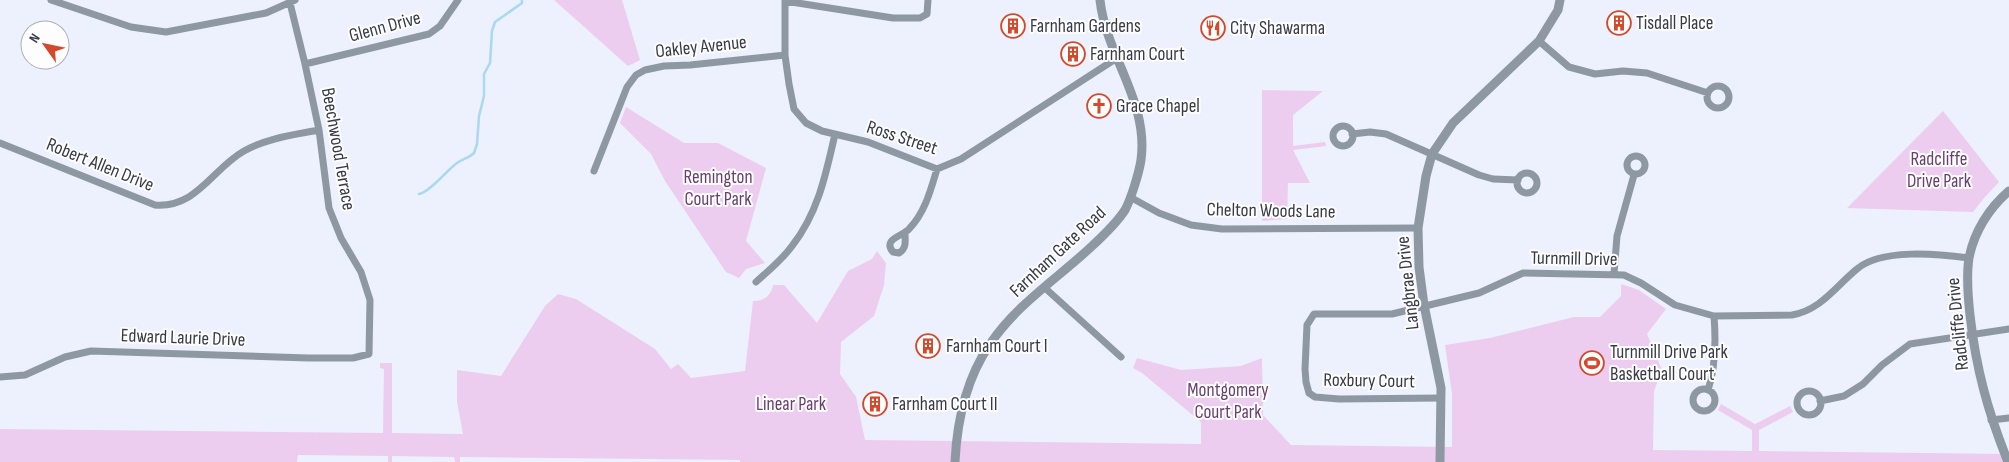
<svg xmlns="http://www.w3.org/2000/svg" width="2009" height="462" font-family="'Sofia Sans Condensed',sans-serif">
<rect width="100%" height="100%" fill="#edf0fd"/>
<!-- green -->
<path fill="#eccdef" d="M554,0H622L640,60L628,66Z
M1262,90L1323,91L1293,115V146L1325,142L1326,146L1293,150L1310,183H1288L1287,219L1262,221Z
M626,107L684,143H718L766,168L746,241L765,263L746,269L739,278L726,272L665,181L651,154L620,123Z
M1943,111L1999,182L1985,197L1973,212L1847,208Z
M877,251L886,263L884,285L874,316L841,342L840,374L856,397L865,440L1201,444V422L1142,373L1133,368L1137,358L1181,370L1241,366L1262,358L1263,415L1291,445L1452,447V394L1445,345L1490,338L1574,317H1600L1621,296V284L1639,290L1666,309L1647,334L1662,370L1654,391L1653,450L1752,451V430L1718,410L1721,404L1755,424L1790,406L1793,412L1759,430V451L2009,454V462H740V460L460,457V462H455L454,457L392,456V462H388V456L298,455L297,462H0V429L383,433L384,369L380,368V363H392V433L463,434L457,402V370L501,376L545,306L558,294L576,299L655,349L671,369L678,364L691,378L745,371L753,301C764,301 771,296 773,285H784L817,323L848,271L872,259Z"/>
<g fill="none" stroke-linecap="round" stroke-linejoin="round">
<!-- stream -->
<path stroke="#a8d9ef" stroke-width="2.5" d="M419,194C430,192 446,171 457,163C462,159 469,158 474,153L477,144L479,116L484,96V74L490,63L492,31L495,22L522,3V0"/>
<!-- minor -->
<path stroke="#8e98a3" stroke-width="7" d="M51,0L131,27L166,32L266,13L295,0
M785,0V55L789,84L794,109L806,123L822,131L868,142L937,169L961,159L1117,58
M785,1L893,18H920L927,14L928,0
M1539,41L1569,67L1595,74L1623,71L1647,73L1708,93
M305,64L429,34L440,26L458,0
M1707 97a11 11 0 1 1 22 0a11 11 0 1 1-22 0Z
M1333 136a10 10 0 1 1 20 0a10 10 0 1 1-20 0Z
M1352,134L1370,132L1386,134L1479,175L1493,179L1518,180
M0,143L155,205C197,208 212,169 244,151C267,138 293,135 319,130
M1627 165a9 9 0 1 1 18 0a9 9 0 1 1-18 0Z
M594,171L627,87L636,75L645,70L664,66L690,65L785,55
M1517 183a10 10 0 1 1 20 0a10 10 0 1 1-20 0Z
M1130,197L1159,213L1191,225L1222,229L1418,228
M905,233C905,241 907,248 899,253L893,252C882,239 903,236 909,229C925,213 931,189 937,169
M1614,274L1617,236L1634,175
M756,282C768,271 782,260 792,246C818,213 826,174 835,134
M1045,288L1121,357
M0,377L25,375L65,357L91,351L308,358H353L369,354L370,300L361,272L341,238L329,208L319,130L305,64L290,3
M1693 400a11 11 0 1 1 22 0a11 11 0 1 1-22 0Z
M1708,390C1716,366 1716,341 1714,316
M1797 403a12 12 0 1 1 24 0a12 12 0 1 1-24 0Z
M1441,398L1339,399L1315,397L1309,393L1306,382L1305,369L1307,325L1314,314H1392L1479,293L1523,273L1624,275L1641,283L1675,305L1714,316L1792,315C1821,310 1836,286 1857,269C1882,248 1938,254 1969,258
M1820,401L1844,396L1863,384L1882,365L1910,344L2009,329
M1991,420L2009,418"/>
<!-- tertiary -->
<path stroke="#8e98a3" stroke-width="9" d="M955,462C957,420 966,379 990,344C1016,305 1058,278 1091,247C1103,236 1116,224 1125,210C1131,199 1139,173 1141,160C1149,101 1106,56 1100,0
M1440,462L1441,388L1424,305L1419,267L1418,228L1426,176L1432,154L1453,123L1539,41L1558,10L1560,0
M2008,462C1988,412 1976,369 1970,315C1968,297 1966,277 1969,258C1974,232 1989,208 2009,191"/>
</g>
<!-- icons -->
<defs>
<g id="building-ring" transform="scale(1.25)"><circle r="9.5" fill="#fdfdfd" stroke="#d4492b" stroke-width="1.5"/><path d="M-4-6H4V6H1V3H-1V6H-4ZM-2.5-4.3h1.7v1.8h-1.7ZM.8-4.3h1.7v1.8H.8ZM-2.5-1h1.7V.8h-1.7ZM.8-1h1.7V.8H.8Z" fill="#d4492b"/></g>
<g id="restaurant-ring" transform="scale(1.25)"><circle r="9.5" fill="#fdfdfd" stroke="#d4492b" stroke-width="1.5"/><path d="M-5-6h1v4h1v-4h1v4h1v-4h1v5L-1.5 .5V6h-2V.5L-5-1ZM5-6V6H3V1.5H1.5Q1.5-4 5-6Z" fill="#d4492b"/></g>
<g id="church-ring" transform="scale(1.25)"><circle r="9.5" fill="#fdfdfd" stroke="#d4492b" stroke-width="1.5"/><path d="M-1.2-6h2.4v3.5h3.3v2.4h-3.3V6h-2.4V-.1h-3.3v-2.4h3.3Z" fill="#d4492b"/></g>
<g id="stadium-ring" transform="scale(1.25)"><circle r="9.5" fill="#fdfdfd" stroke="#d4492b" stroke-width="1.5"/><path d="M0-5a6.5 5 0 1 0 0 10a6.5 5 0 1 0 0-10ZM-3.5-1.8h7v3.6h-7Z" fill="#d4492b"/></g>
</defs>
<g fill-rule="evenodd">
<use href="#building-ring" x="1619" y="23"/>
<use href="#building-ring" x="1013" y="26"/>
<use href="#restaurant-ring" x="1213" y="28"/>
<use href="#building-ring" x="1073" y="54"/>
<use href="#church-ring" x="1099" y="106"/>
<use href="#building-ring" x="928" y="346"/>
<use href="#stadium-ring" x="1592" y="363"/>
<use href="#building-ring" x="875" y="404"/>
</g>
<g text-anchor="middle" dominant-baseline="central" stroke-width="4" stroke-linejoin="round" paint-order="stroke">
<!-- poi labels -->
<g font-size="19" fill="#383a47" stroke="#fdfdfd" text-anchor="start">
<text x="1636" y="23">Tisdall Place</text>
<text x="1030" y="26">Farnham Gardens</text>
<text x="1230" y="28">City Shawarma</text>
<text x="1090" y="54">Farnham Court</text>
<text x="1116" y="106">Grace Chapel</text>
<text x="946" y="346">Farnham Court I</text>
<text x="1610" y="352">Turnmill Drive Park<tspan x="1610" dy="22">Basketball Court</tspan></text>
<text x="892" y="404">Farnham Court II</text>
</g>
<!-- street labels -->
<g font-size="19" fill="#383a47" stroke="#fdfdfd">
<text transform="translate(385 27) rotate(-15)">Glenn Drive</text>
<text transform="translate(701 47) rotate(-6)">Oakley Avenue</text>
<text transform="translate(902 138) rotate(18)">Ross Street</text>
<text transform="translate(338 149) rotate(80)">Beechwood Terrace</text>
<text transform="translate(100 165) rotate(22)">Robert Allen Drive</text>
<text transform="translate(1271 211) rotate(1)">Chelton Woods Lane</text>
<text transform="translate(1058 252) rotate(-43)">Farnham Gate Road</text>
<text transform="translate(1574 259) rotate(1)">Turnmill Drive</text>
<text transform="translate(1408 283) rotate(-96)">Langbrae Drive</text>
<text transform="translate(1958 324) rotate(-96)">Radcliffe Drive</text>
<text transform="translate(183 338) rotate(2)">Edward Laurie Drive</text>
<text transform="translate(1369 381) rotate(1)">Roxbury Court</text>
</g>
<!-- park labels -->
<g font-size="19" fill="#683f6e" stroke="#fdfdfd">
<text x="1939" y="159">Radcliffe<tspan x="1939" dy="22">Drive Park</tspan></text>
<text x="718" y="177">Remington<tspan x="718" dy="22">Court Park</tspan></text>
<text x="1228" y="390">Montgomery<tspan x="1228" dy="22">Court Park</tspan></text>
<text x="791" y="404">Linear Park</text>
</g>
</g>
<!-- north arrow -->
<g transform="translate(45 45) rotate(303)"><circle r="24" fill="#fdfdfd" stroke="#aeafb4"/>
<path d="M0-4L9 19L0 12L-9 19Z" fill="#d4492b"/>
<text y="-8" font-size="14" font-weight="bold" text-anchor="middle" fill="#383a47">N</text>
</g>
</svg>
